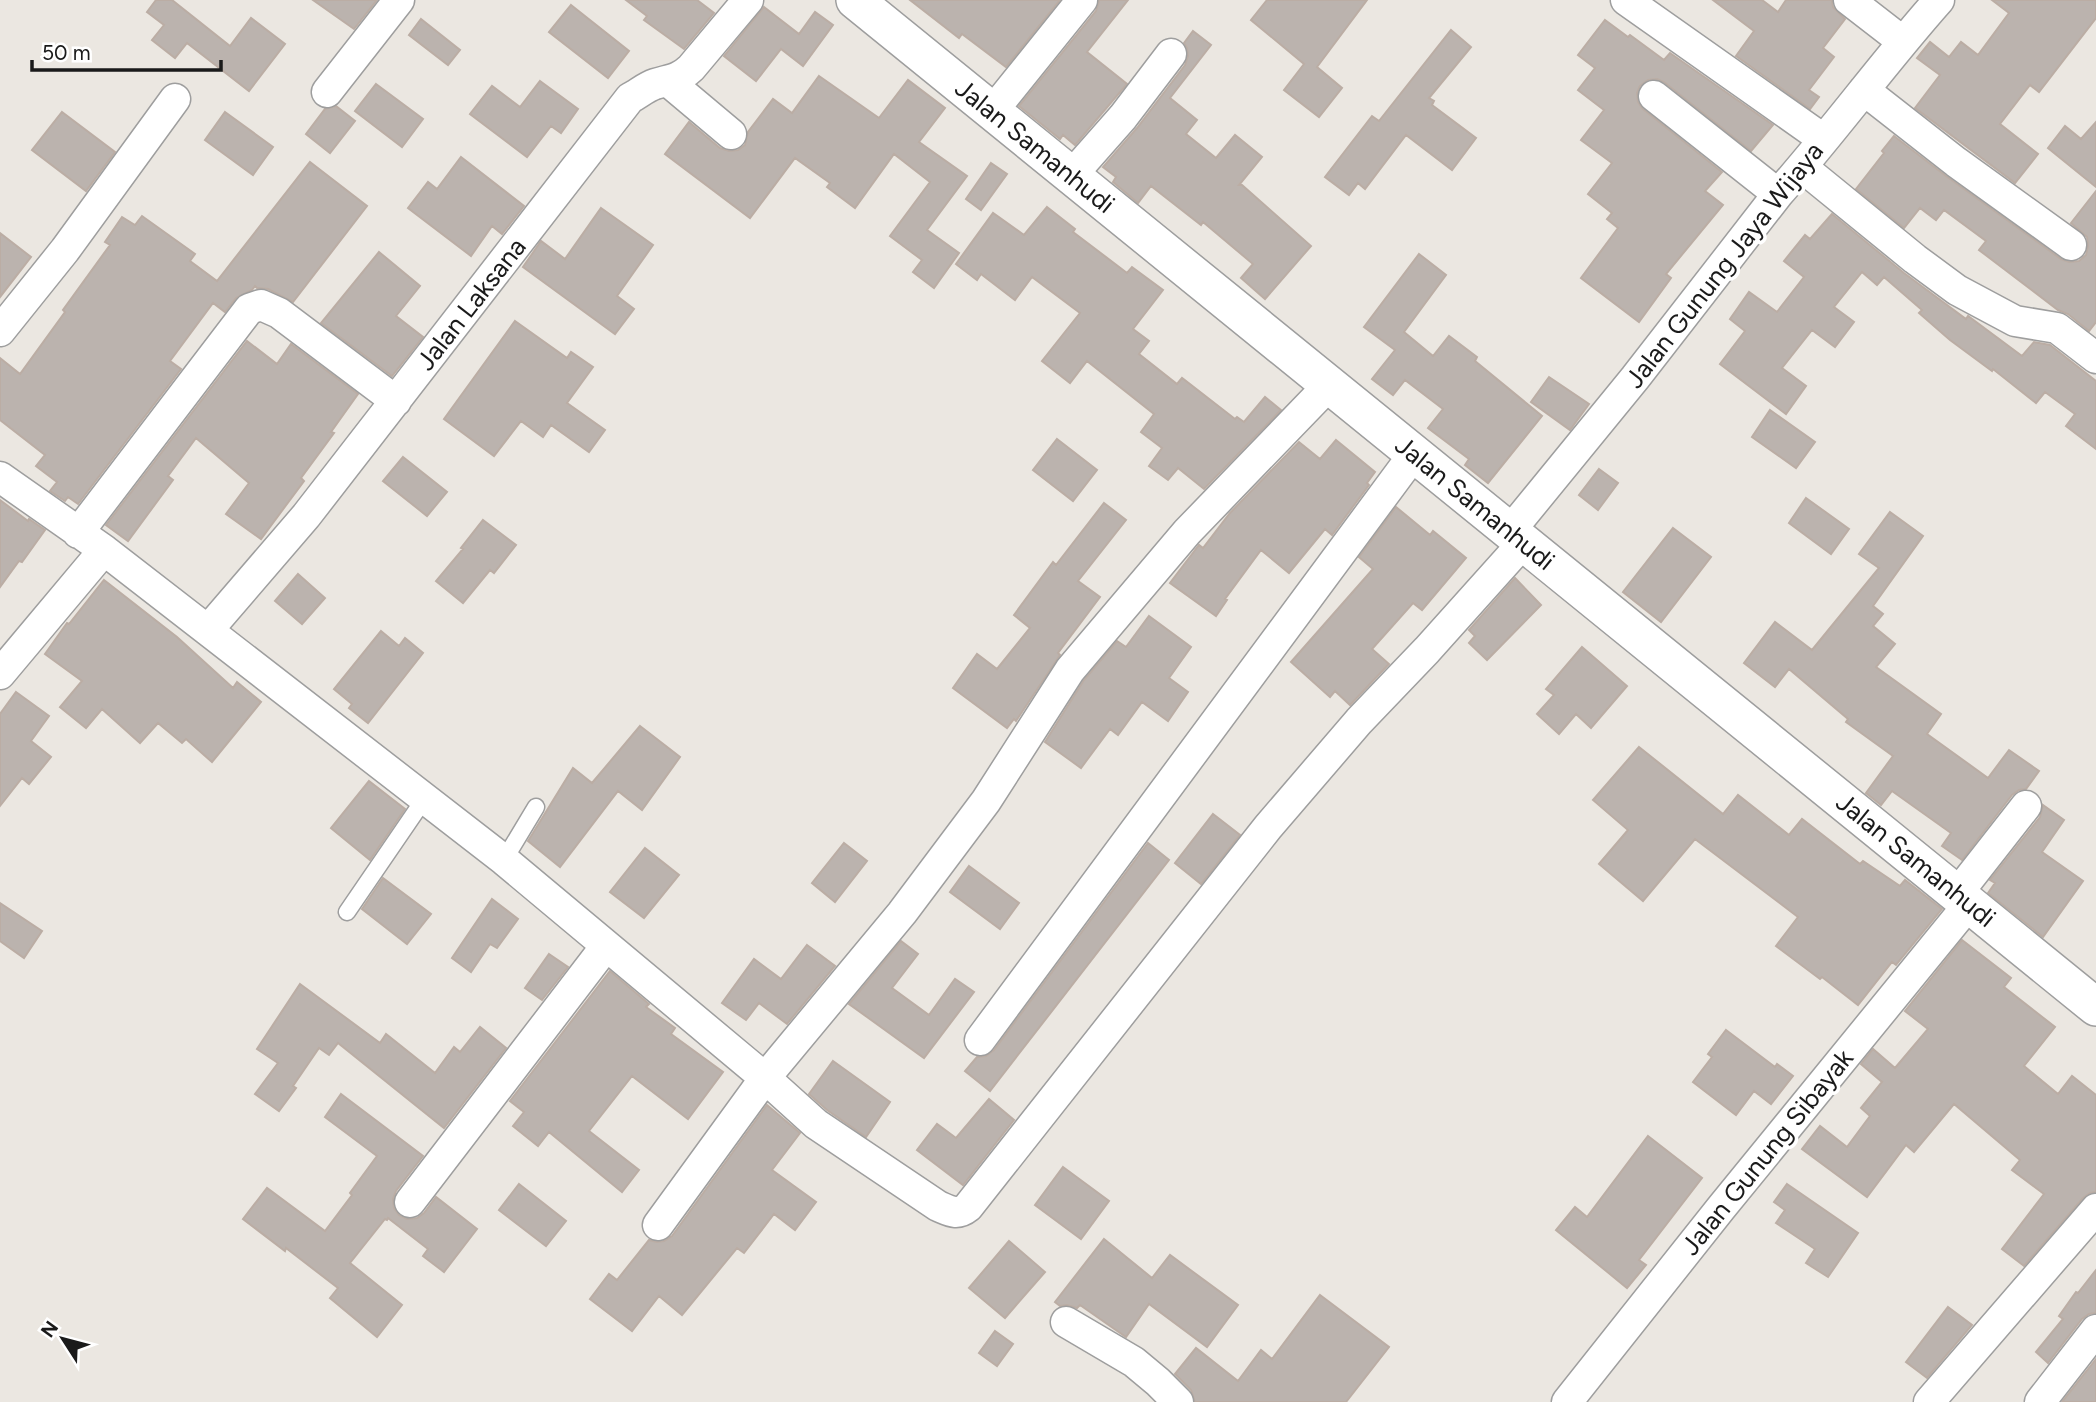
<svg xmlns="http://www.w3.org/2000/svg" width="2096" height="1402" font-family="Figtree,sans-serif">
<rect width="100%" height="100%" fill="#ebe7e1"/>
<!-- building -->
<path fill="#bbb3ae" stroke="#bbada4" stroke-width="2" d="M156,0H172L230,46L251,18L285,44L249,91L187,43L175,58L152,40L164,25L147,12Z
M313,0H377L354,29Z
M626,0H697L714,13L684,49L644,20L647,16Z
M910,0H1060L1006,67L962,34L959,38Z
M1099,0H1128L1087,52L1127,84L1075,145L1063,135L1060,139L1019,106L1096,11Z
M1267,0H1367L1317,67L1342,88L1319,117L1284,90L1304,64L1251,20Z
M1713,0H1762L1778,12L1786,0H1832L1833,7L1845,19L1823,48L1834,57L1809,90L1819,97L1810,109L1736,56L1754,31Z
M1992,0H2096V18L2039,92L2030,85L2000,124L2038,154L2015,183L1915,108L1940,75L1917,58L1930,42L1949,57L1961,42L1978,55L2009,13Z
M571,5L629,51L608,78L549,32Z
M764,7L799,34L815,12L833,25L803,66L781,49L756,81L724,56Z
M421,19L460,50L448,65L409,35Z
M1605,20L1628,37L1630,35L1664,60L1670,53L1773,125L1751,151L1664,82L1657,79L1648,80L1640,86L1637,93L1638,102L1643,109L1722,172L1705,191L1723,205L1666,274L1671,278L1639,322L1581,278L1618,228L1607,219L1612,213L1588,194L1612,163L1581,140L1604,110L1578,90L1595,68L1578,55Z
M1451,30L1471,47L1429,98L1434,101L1432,105L1476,138L1452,170L1406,135L1365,189L1358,183L1349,195L1325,177L1372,116L1379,121Z
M1193,31L1211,45L1170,98L1197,120L1186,134L1216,158L1235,135L1262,157L1239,185H1242L1311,246L1265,299L1241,278L1253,264L1203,222L1201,225L1151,186L1138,203L1113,182L1116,177L1103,167L1137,128L1185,65L1188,56L1187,48L1184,43Z
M819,76L879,118L908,80L945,108L919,142L967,176L927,230L959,253L934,288L913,272L922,260L890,236L930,182L894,154L855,208L827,187L830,183L795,158L750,218L665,154L689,122L720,148L729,151L738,150L745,145L748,132L773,99L792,113Z
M540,81L578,109L561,133L551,126L527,157L470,114L492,86L520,107Z
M376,84L423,119L402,147L355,111Z
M336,106L355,121L330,153L306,134L325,109Z
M62,112L115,152L86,191L32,150Z
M225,112L273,147L253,175L205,140Z
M2096,122V187L2048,148L2065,126L2081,139Z
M1894,136L1946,176L2061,259L2069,262L2079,261L2086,255L2088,246L2087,237L2071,223L2096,191V322L2089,331L2068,314L2058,310L1979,250L1986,241L1944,210L1936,220L1920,208L1904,228L1856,189L1884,153L1882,151Z
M461,157L524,206L502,234L492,226L471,256L408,208L428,182L437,189Z
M310,162L367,206L293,302L268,289L257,288L255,286L252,290L236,298L225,312L213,303L170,361L181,369L78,504L68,497L65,501L50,491L57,482L36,466L45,455L0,420V358L20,374L65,312L63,310L110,245L105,242L122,217L135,225L142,216L195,254L190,261L217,281Z
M991,163L1007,174L981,210L966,199Z
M1047,207L1075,229L1073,232L1127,273L1132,267L1163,290L1133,329L1149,341L1139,354L1177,384L1182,378L1235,419L1237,417L1244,422L1265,397L1281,410L1204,489L1178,468L1168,480L1149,466L1162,448L1141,432L1154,414L1087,361L1070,383L1042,361L1080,313L1032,277L1015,300L981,274L977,280L956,264L993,213L1024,235Z
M601,208L653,245L617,296L634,309L615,334L523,267L541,241L565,259Z
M1832,214L1904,273L1966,319L1968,316L2022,356L2034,342L2050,345L2096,381V449L2066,426L2075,414L2045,392L2036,403L1993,369L1992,371L1950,340L1919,313L1922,310L1884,277L1877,285L1862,272L1834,307L1854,322L1835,347L1812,330L1782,368L1806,386L1786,414L1720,364L1745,331L1730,319L1749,292L1777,312L1804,277L1784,261L1805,235L1810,239Z
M0,233L31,257L0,297Z
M379,252L420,286L396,316L423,337L392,376L321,323Z
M1419,254L1446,275L1404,332L1433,356L1449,336L1477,357L1475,361L1542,416L1488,483L1465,465L1469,459L1428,428L1443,409L1405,380L1393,395L1372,379L1395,350L1364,327Z
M515,321L567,358L571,352L593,367L567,403L605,430L589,452L551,425L543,437L521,421L494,456L444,419Z
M247,341L277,364L291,344L358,394L331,432L334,433L301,478L304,481L261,539L226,514L249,483L196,438L168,476L173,480L128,541L106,525Z
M1549,377L1589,404L1570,430L1531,402Z
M1770,410L1815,442L1796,468L1752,437Z
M1057,439L1097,470L1073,501L1033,470Z
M1336,440L1375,472L1367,483L1369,485L1332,535L1325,529L1289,573L1261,550L1225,599L1227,600L1216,616L1170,583L1199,545L1203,548L1230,513L1299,442L1320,459Z
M403,457L447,492L427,516L383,481Z
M1599,469L1618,483L1598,510L1579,495Z
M1806,498L1849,529L1831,554L1789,523Z
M0,500L28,521L29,519L45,530L22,562L19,561L0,587Z
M1104,503L1126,520L1078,581L1100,597L1058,653L1060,655L1016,721L1014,719L1007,728L953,688L977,654L997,669L1030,628L1014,615L1053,562L1056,565Z
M1396,507L1430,535L1433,531L1466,558L1422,610L1413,603L1372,649L1389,664L1350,705L1335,691L1330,697L1291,662L1373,569L1359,557Z
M1890,512L1923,536L1873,606L1883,614L1873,626L1895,644L1876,667L1941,714L1927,734L1988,778L2009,750L2039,771L2026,789L2019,790L2012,795L1962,860L1942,846L1951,833L1892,791L1881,805L1866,793L1893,756L1846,722L1848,719L1789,669L1775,687L1744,663L1775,622L1812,650L1879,568L1859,554Z
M483,520L516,545L494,573L490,570L463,603L436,581L463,549L461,548Z
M1673,528L1711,557L1661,622L1623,592Z
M298,574L325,598L302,624L275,601Z
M1515,578L1541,605L1487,660L1469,643L1475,636L1469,630Z
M104,580L177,637L233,688L237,682L261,702L212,762L186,739L182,743L158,723L140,743L102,709L86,728L60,707L82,681L45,654L67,623L69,624Z
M1149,616L1191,647L1169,678L1188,692L1168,721L1142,702L1118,735L1110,729L1081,768L1045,742L1084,680L1117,641L1126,647Z
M381,631L399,646L405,638L423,653L368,723L349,708L352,704L334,689Z
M1582,647L1627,686L1591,728L1576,714L1559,734L1537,714L1554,695L1546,689Z
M16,692L49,716L31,741L51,757L29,784L22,778L0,806V714Z
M640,726L680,757L642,810L618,791L560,867L528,841L573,768L592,783Z
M1639,747L1723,814L1738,795L1789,835L1802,819L1860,864L1863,861L1900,886L1905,880L1942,909L1896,965L1892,962L1858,1005L1822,977L1820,979L1776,946L1798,917L1695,839L1643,901L1599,864L1628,830L1593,800Z
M369,781L405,809L370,860L331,828Z
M2043,805L2064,820L2042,852L2083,881L2043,937L1988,893L1995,883L1990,880L2040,817Z
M1213,814L1240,835L1201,884L1175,863Z
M844,843L867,861L835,902L812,883Z
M1148,843L1169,860L990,1091L965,1071L977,1057L986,1056L994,1050Z
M645,848L679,875L644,918L610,892Z
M969,866L1019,903L1000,929L950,892Z
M383,878L431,914L407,944L362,909Z
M492,899L518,919L497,948L490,944L471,972L452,958Z
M0,903L42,931L24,958L0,941Z
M1962,940L2011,978L2004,987L2055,1027L2024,1066L2058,1094L2072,1076L2096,1095V1192L2090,1193L2083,1198L2024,1266L2002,1249L2044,1194L2012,1170L2020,1160L1954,1104L1914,1152L1906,1145L1867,1197L1802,1149L1820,1126L1847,1147L1870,1116L1861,1108L1882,1082L1861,1064L1873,1049L1895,1068L1928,1029L1905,1011Z
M901,941L918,954L892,988L929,1015L955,979L974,992L924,1058L849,1004Z
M807,945L835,966L787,1024L759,1003L746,1020L722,1003L754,959L781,979Z
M549,954L568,967L542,1000L525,988Z
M610,971L649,1004L646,1007L675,1028L671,1034L723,1072L688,1119L632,1076L589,1131L639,1170L622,1192L549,1132L538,1146L513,1126L524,1112L510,1101Z
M300,984L380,1043L386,1034L435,1073L454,1047L460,1052L480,1027L506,1048L444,1128L338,1043L329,1055L319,1048L293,1086L296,1088L279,1111L255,1094L278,1063L257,1049Z
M1726,1030L1775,1067L1777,1064L1793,1076L1771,1104L1754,1091L1736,1115L1693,1082L1712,1057L1708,1054Z
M833,1061L890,1102L866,1137L827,1110L809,1094Z
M341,1094L423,1156L396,1191L393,1199L394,1208L399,1215L407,1219L417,1218L424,1213L436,1197L477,1229L444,1272L423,1256L428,1249L388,1218L387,1220L385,1219L350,1263L402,1305L377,1337L330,1298L338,1288L286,1248L285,1251L243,1219L267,1188L325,1231L352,1195L350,1193L377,1156L325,1117Z
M989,1099L1014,1120L963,1185L917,1150L937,1124L956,1138Z
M767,1105L800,1133L772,1170L816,1202L795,1230L774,1214L744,1253L737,1248L682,1315L659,1296L632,1331L590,1299L609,1274L617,1280L649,1240L657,1242L664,1241L672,1236Z
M1648,1136L1702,1178L1639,1260L1646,1265L1627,1288L1556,1230L1575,1207L1587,1217Z
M1063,1167L1109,1201L1081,1239L1035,1205Z
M519,1184L566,1221L546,1246L499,1210Z
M1787,1184L1858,1233L1828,1277L1806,1263L1815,1249L1776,1223L1785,1210L1774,1202Z
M1104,1239L1152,1278L1170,1255L1238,1305L1207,1347L1149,1304L1126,1337L1080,1305L1077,1308L1067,1305L1060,1306L1055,1302Z
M1009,1241L1045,1272L1005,1318L969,1288Z
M2096,1270V1313L2089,1314L2082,1319L2048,1363L2036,1352L2063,1319L2059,1316L2076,1292L2078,1293Z
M1320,1295L1389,1347L1346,1402H1195L1191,1390L1175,1374L1196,1348L1238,1381L1261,1350L1272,1359Z
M1948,1307L1972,1325L1927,1378L1906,1362Z
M995,1331L1013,1344L997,1366L979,1353Z
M2096,1359V1402H2062Z"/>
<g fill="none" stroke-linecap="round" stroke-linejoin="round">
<!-- service casing -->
<g stroke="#9e9e9e" stroke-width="19">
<path id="service" d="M504,860L536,807
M347,912L425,798"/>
</g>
<!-- minor casing -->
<g stroke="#9e9e9e" stroke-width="33">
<path id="minor" d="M1626,0L1823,139
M1849,0L1902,41
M669,82L731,134
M1864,90L1956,162L2071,245
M327,92L399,0
M1654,96L1778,194
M992,112L1082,0
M1802,167L1915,259L1957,290L2015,321L2057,328L2096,358
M1071,176L1123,117L1171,54
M0,331L65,250L175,99
M0,477L104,550L504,860L765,1078L816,1124L938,1206C950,1211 957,1216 968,1207L1268,827L1359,721L1427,650L1523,543
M1510,531L1635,378L1778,194C1834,131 1883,63 1939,0
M78,533L249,309L261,305L279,313L396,401
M208,630L306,516L630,98C638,94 646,87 655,84C671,79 678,80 691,68L748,0
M0,674L104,550
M1957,894L2026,806
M980,1040L1414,454
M410,1202L606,946
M658,1225L765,1078L902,913L986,801L1070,670L1187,532L1329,385
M1066,1322L1134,1362L1158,1382L1178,1402
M1567,1402L1721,1208L1969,904
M1929,1402L2096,1209
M2040,1402L2096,1330"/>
</g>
<!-- tertiary casing -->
<g stroke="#9e9e9e" stroke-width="40">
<path id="tertiary" d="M855,0L2096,1007"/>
</g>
<!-- service -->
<use href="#service" stroke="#fff" stroke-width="16"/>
<!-- minor -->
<use href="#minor" stroke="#fff" stroke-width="30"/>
<!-- tertiary -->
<use href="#tertiary" stroke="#fff" stroke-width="37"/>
</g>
<g text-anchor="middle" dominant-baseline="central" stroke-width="7" stroke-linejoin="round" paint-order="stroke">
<!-- street labels -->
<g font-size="26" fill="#1a1a1a" stroke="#fff">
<text transform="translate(1035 146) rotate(39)">Jalan Samanhudi</text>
<text transform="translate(1724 265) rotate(-52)">Jalan Gunung Jaya Wijaya</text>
<text transform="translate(471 304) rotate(-52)">Jalan Laksana</text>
<text transform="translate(1475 503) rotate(39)">Jalan Samanhudi</text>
<text transform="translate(1916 860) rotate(39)">Jalan Samanhudi</text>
<text transform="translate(1767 1152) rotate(-51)">Jalan Gunung Sibayak</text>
</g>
</g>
<!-- north arrow -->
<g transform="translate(63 1339) rotate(306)" stroke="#ffffff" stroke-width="5" paint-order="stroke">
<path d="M0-5L12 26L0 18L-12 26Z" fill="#1a1a1a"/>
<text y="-10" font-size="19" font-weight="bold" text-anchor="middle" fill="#1a1a1a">N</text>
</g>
<!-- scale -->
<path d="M32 60v10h189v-10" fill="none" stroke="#1a1a1a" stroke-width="3.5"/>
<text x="42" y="60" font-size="21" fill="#1a1a1a" stroke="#ffffff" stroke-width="5" paint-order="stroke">50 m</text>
</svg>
